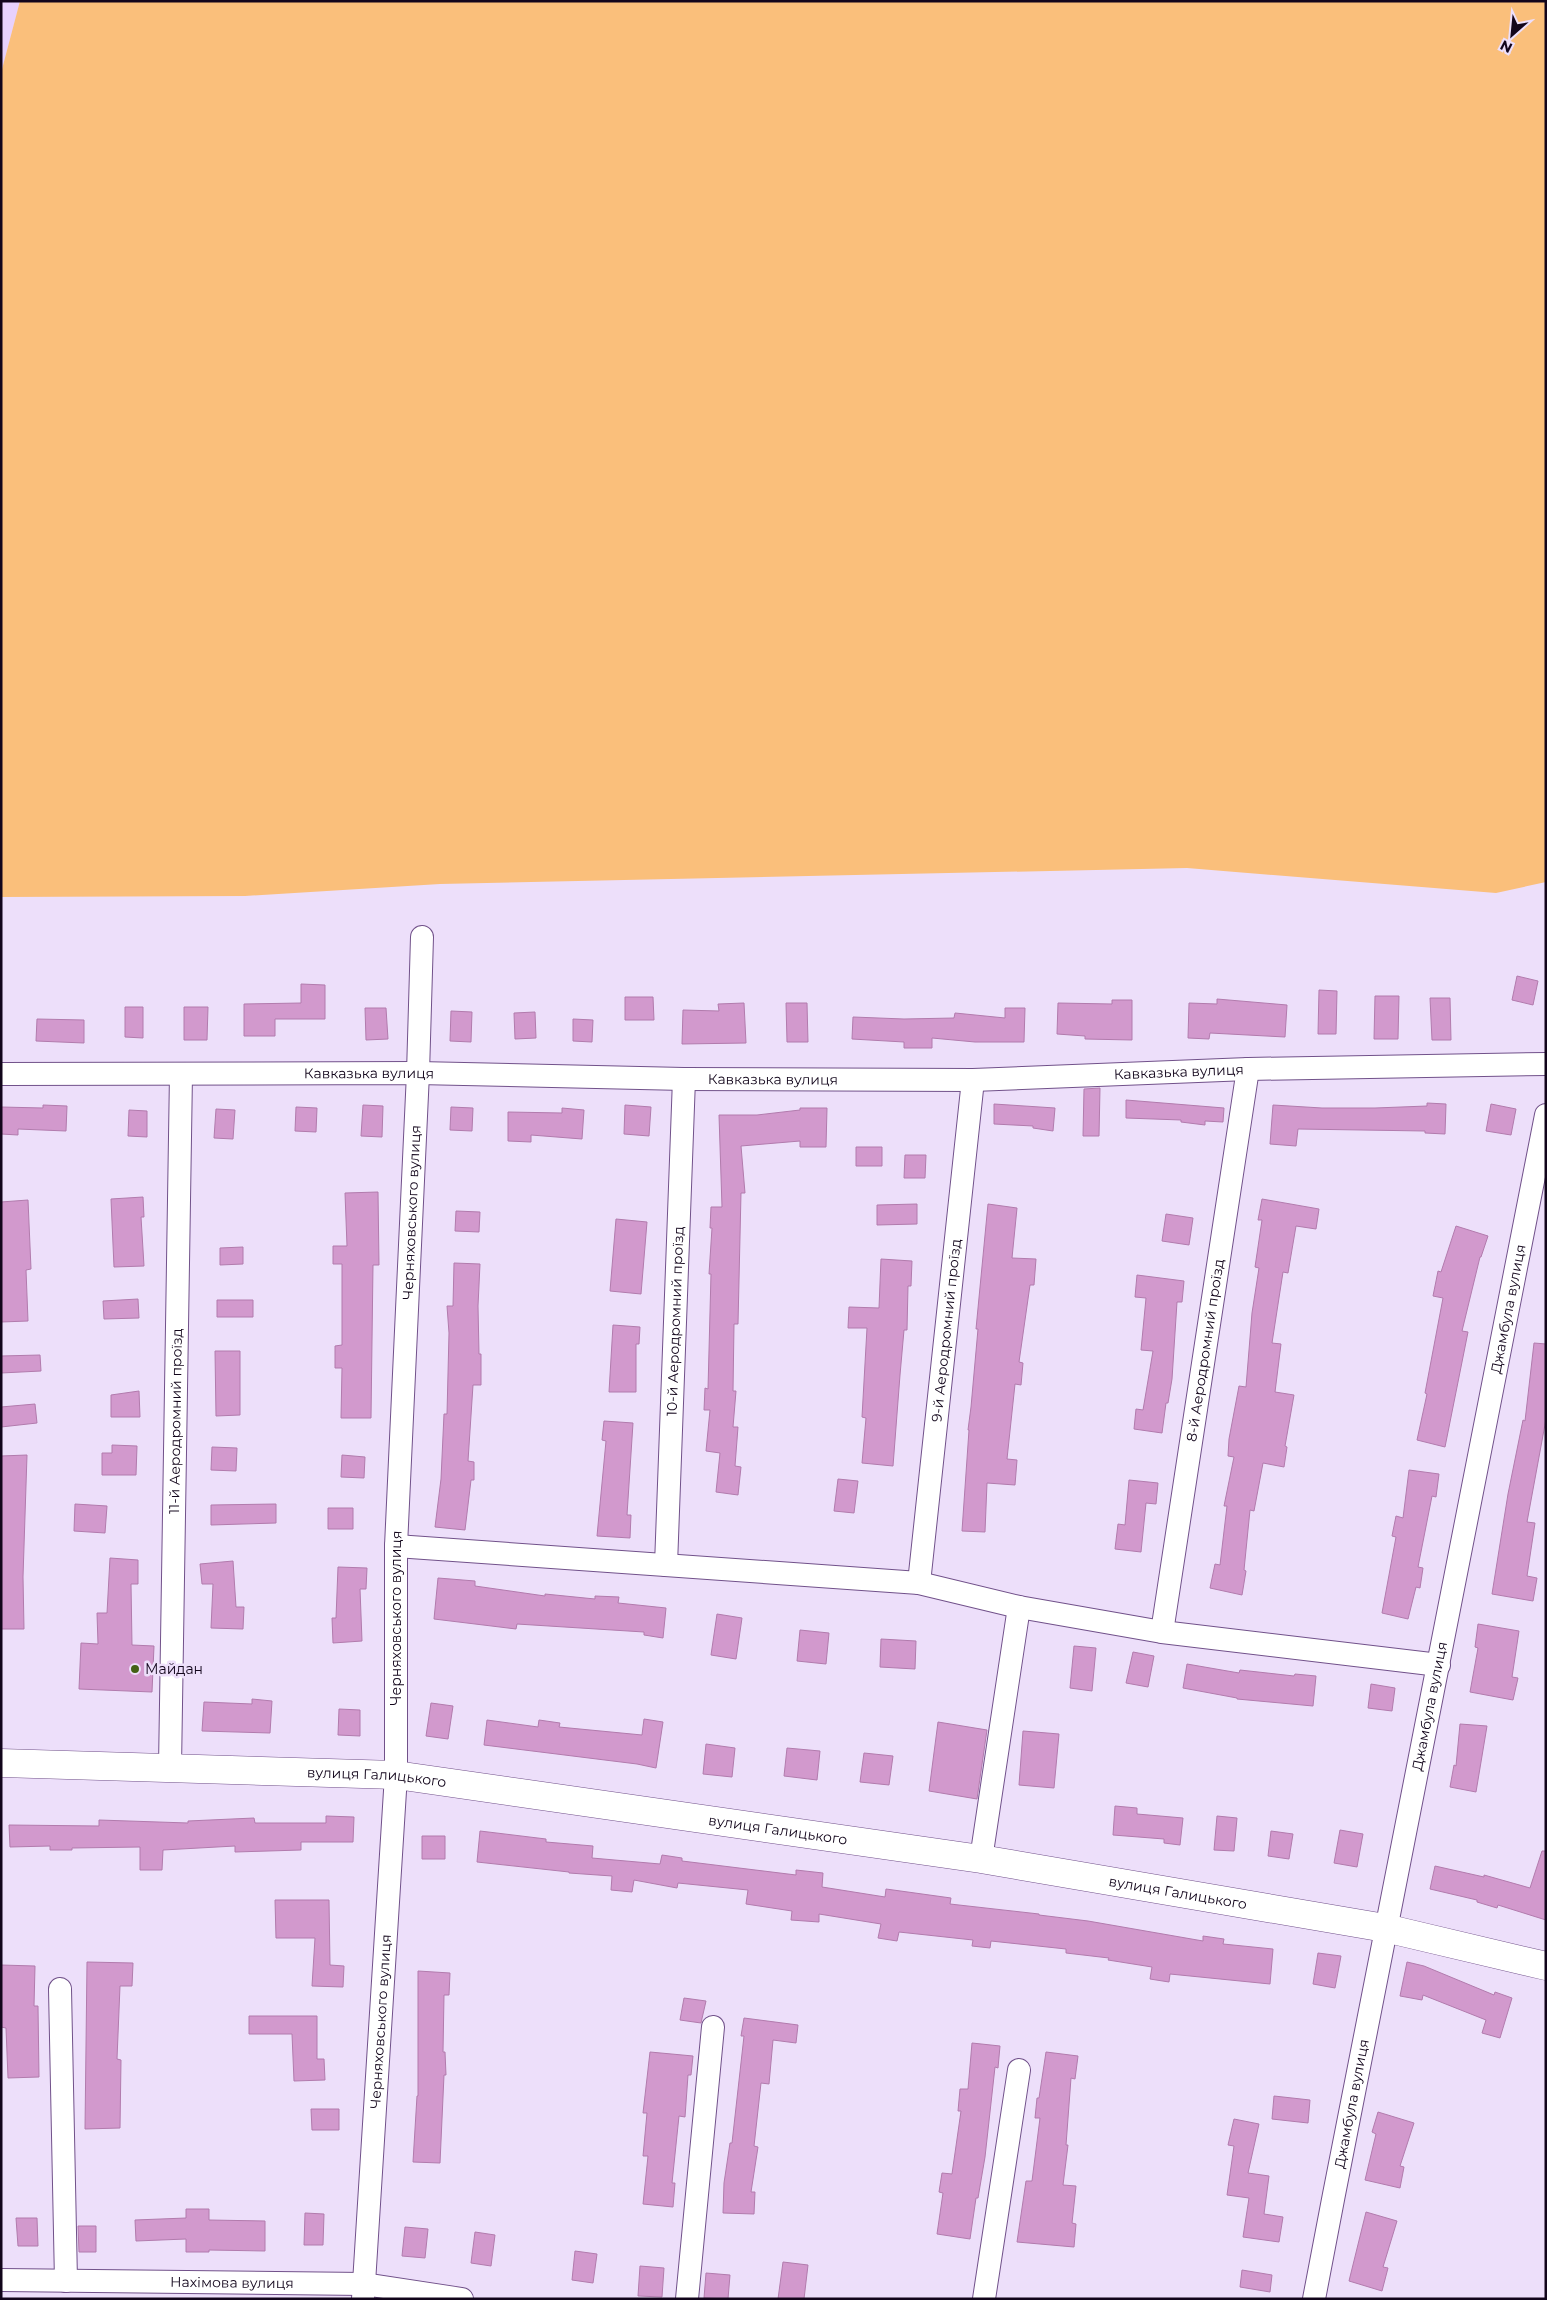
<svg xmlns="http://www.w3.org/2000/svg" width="1547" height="2300" font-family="Montserrat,sans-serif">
<rect width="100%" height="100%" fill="#eddffa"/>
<!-- built -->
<path fill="#e8d1fc" d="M1,1H20L1,73Z"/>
<!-- green -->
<path fill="#fabf7b" d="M20,1H1546V882L1496,893L1187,868L440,884L245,896L1,897V73Z"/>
<!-- building -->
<path fill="#d299cd" stroke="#b27bad" d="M1517,976L1538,981L1533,1005L1512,1000Z
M301,984L325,985V1019H275V1036H244V1004L301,1003Z
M1319,990L1337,991L1336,1034H1318Z
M1375,996H1399L1398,1039H1374Z
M625,997H653L654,1020H625Z
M1430,998H1450L1451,1040H1432Z
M1217,999L1287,1005L1285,1037L1210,1033L1209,1039L1188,1038L1189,1003L1217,1004Z
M1112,1000H1132V1040L1085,1039V1036L1057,1034L1058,1003L1112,1004Z
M744,1003L746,1043L682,1044L683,1010L719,1011L718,1004Z
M786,1003H807L808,1042H787Z
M125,1007H143V1038L125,1037Z
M184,1007H208L207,1040H184Z
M365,1008H386L388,1039L366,1040Z
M1005,1008H1025L1024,1042H975L932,1038V1048H904V1042L852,1039L853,1017L904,1019L954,1018L955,1013L1005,1018Z
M451,1011L472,1012L471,1042L450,1041Z
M535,1012L536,1038L515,1039L514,1013Z
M37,1019L84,1020V1043L36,1041Z
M573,1019L593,1020L592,1042L573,1041Z
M1100,1088L1099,1136H1083L1084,1089Z
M1126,1100L1224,1108L1223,1122L1205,1121V1125L1181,1122V1120L1126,1118Z
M1427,1103L1446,1104L1445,1134L1425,1133V1131L1298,1129L1296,1146L1270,1144L1273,1105L1322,1108H1375L1427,1106Z
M994,1104L1055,1108L1053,1131L1033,1128V1126L994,1124Z
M1491,1104L1516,1109L1511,1135L1486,1131Z
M43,1105L67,1106L66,1131L18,1129V1135L1,1134V1107L43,1108Z
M363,1105L383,1106L382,1137L361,1136Z
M625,1105L651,1107L649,1136L624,1134Z
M296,1107L317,1108L316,1132L295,1131Z
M451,1107L473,1108L472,1131L450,1130Z
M562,1108L584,1110L582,1139L531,1135V1142L508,1141V1112L562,1113Z
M800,1108H827L826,1147H800V1141L741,1146L745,1193H741L738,1324H734L733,1391H736L733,1427H738L735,1466L741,1467L738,1495L716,1492L720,1453L706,1451L710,1410H704L705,1388L708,1389L711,1274H709L712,1228H710L711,1207H722L719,1115H757L800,1110Z
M216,1109L235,1110L233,1139L214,1138Z
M129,1110L147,1111V1137L128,1136Z
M856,1147H882V1166H856Z
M905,1155H926L925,1178H904Z
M378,1192L379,1265H373L371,1418H341L342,1368H335V1346L342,1345V1264H333V1246H347L345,1193Z
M143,1197L144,1217H141L144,1266L114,1267L111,1199Z
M1262,1199L1319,1209L1316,1229L1296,1226L1288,1273L1283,1272L1272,1343L1281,1344L1275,1392L1294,1395L1285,1446L1287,1447L1284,1467L1263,1463L1254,1511L1250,1510L1244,1570L1246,1571L1242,1595L1210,1588L1215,1564L1220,1565L1227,1506H1224L1234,1457L1228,1456L1229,1439L1239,1386L1246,1387L1252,1313L1259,1268L1255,1267L1262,1220H1258Z
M28,1200L31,1269L26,1270L28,1321L1,1322V1202Z
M917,1204V1224L877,1225V1205Z
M988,1204L1017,1208L1012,1258L1036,1259L1034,1285H1030L1019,1362L1023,1363L1021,1385L1015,1384L1007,1459L1017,1460L1015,1485L987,1483L985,1532L962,1531L969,1430H968L971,1407L978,1329H976Z
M456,1211L480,1212L479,1232L455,1231Z
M1166,1214L1193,1218L1189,1245L1162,1241Z
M616,1219L647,1222L641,1294L610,1291Z
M1456,1226L1488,1236L1481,1257H1480L1462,1331L1468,1332L1445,1447L1417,1440L1427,1394L1425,1393L1443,1298L1433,1296L1438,1271L1441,1272Z
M243,1247V1264L220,1265V1248Z
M881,1259L912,1261L911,1286H908L907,1330H904L900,1375L893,1466L862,1463L866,1418L862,1417L867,1328H848L849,1307L879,1308Z
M454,1263L480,1264L478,1306L479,1354H481V1385H473L468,1461L474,1462V1480H471L465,1530L435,1527L441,1479L444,1414H447L449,1333L447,1306H453Z
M1137,1275L1184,1281L1182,1302H1177L1172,1379L1168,1403H1166L1162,1433L1134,1429L1136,1409L1143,1410L1153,1351L1141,1350L1146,1298L1135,1297Z
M138,1299L139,1318L104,1319L103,1301Z
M217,1300H253V1317H217Z
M613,1325L640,1327L639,1344H636V1392H609Z
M1534,1343L1546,1344V1419L1527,1522L1535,1523L1527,1576L1537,1578L1533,1601L1492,1594L1508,1494L1523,1420L1525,1421Z
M215,1351H240V1415L216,1416Z
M40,1355L41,1371L1,1373V1356Z
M139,1391L140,1417H111V1395Z
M35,1404L37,1423L1,1427V1407Z
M604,1421L633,1423L627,1515H631L630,1538L597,1536L606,1441L602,1440Z
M112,1445L137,1446L136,1475H102V1453H112Z
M212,1447L237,1448L236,1471L211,1470Z
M27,1455L23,1577L24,1629H1V1456Z
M342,1455L365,1457L364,1478L341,1477Z
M1409,1470L1439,1474L1436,1497L1432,1496L1418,1567L1423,1568L1420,1588L1416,1587L1408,1619L1382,1613L1396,1537L1392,1536L1396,1516L1403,1518Z
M838,1479L858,1481L854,1513L834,1511Z
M1129,1480L1158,1483L1156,1504L1146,1503L1141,1552L1115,1549L1118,1524L1125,1525Z
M75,1504L107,1506L105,1533L74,1531Z
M276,1504V1523L211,1525V1505Z
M328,1508H353V1529H328Z
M110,1558L138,1560V1584H131L132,1645L154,1646L152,1692L79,1689L81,1643L98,1644L97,1613H107Z
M233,1561L236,1607H244L243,1629L211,1628L213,1584H202L200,1564Z
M338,1567L367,1568L366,1589H360L362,1641L333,1643L332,1618H336Z
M438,1578L475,1581V1586L545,1596V1594L595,1599V1596L619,1597L618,1603L666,1608L663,1638L644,1635V1632L517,1624L516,1629L434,1619Z
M717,1614L742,1618L736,1659L711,1655Z
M1478,1624L1519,1631L1512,1677L1518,1678L1513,1700L1470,1692L1478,1648L1475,1647Z
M800,1630L829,1633L826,1664L797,1661Z
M881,1639L916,1641L915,1669L880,1667Z
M1074,1646L1096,1648L1092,1691L1070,1688Z
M1133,1652L1154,1656L1148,1687L1126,1683Z
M1187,1664L1239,1673L1240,1670L1294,1676L1295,1674L1316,1676L1313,1706L1237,1699V1698L1183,1688Z
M1371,1684L1395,1688L1392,1711L1368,1708Z
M252,1699L272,1701L270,1733L202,1731L204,1702L252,1704Z
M431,1703L453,1706L448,1739L426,1736Z
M339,1709L360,1710V1736L338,1735Z
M644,1719L663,1722L656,1768L637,1764L484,1745L487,1720L538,1727L539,1720L560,1723L559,1727L642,1735Z
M938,1722L987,1730L977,1799L929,1791Z
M1460,1724L1487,1726L1476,1792L1450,1787L1454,1765L1456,1766Z
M1023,1731L1059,1734L1054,1788L1019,1785Z
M706,1744L735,1748L732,1777L703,1774Z
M787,1748L820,1751L817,1780L784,1776Z
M864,1753L893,1756L889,1785L860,1782Z
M1115,1806L1137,1808V1814L1183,1818L1180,1845L1164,1843V1839L1113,1835Z
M326,1816L354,1817L353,1842H301V1850L235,1852V1846L163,1850L162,1870H140V1847L72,1848V1850H50V1846L10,1847L9,1825L99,1826V1820L188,1823V1821L254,1818L255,1823H326Z
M1217,1816L1237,1818L1234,1851L1214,1850Z
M1340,1830L1363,1834L1357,1867L1334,1863Z
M480,1831L546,1839V1842L593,1846L592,1858L660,1864L662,1855L682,1858V1861L796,1875V1870L823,1873L822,1887L885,1897L886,1889L951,1898L950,1904L1039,1914V1915L1088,1921L1203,1941V1936L1224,1939L1223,1944L1273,1949L1270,1984L1170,1974L1169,1982L1150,1979L1152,1967L1108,1960L1109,1958L1066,1953V1949L991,1941L990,1948L972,1946L973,1940L899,1932L897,1941L878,1938L881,1924L819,1914V1922L791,1920L792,1911L746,1904L748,1890L678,1883L677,1888L634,1880L632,1892L611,1890L612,1876L569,1873V1872L477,1862Z
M1271,1831L1293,1834L1289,1859L1268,1856Z
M422,1836H445V1859H422Z
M1542,1851H1546V1920L1498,1905L1497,1908L1477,1902V1900L1430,1889L1435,1866L1484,1877V1875L1530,1888Z
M275,1900H329L330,1965L344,1966L343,1987L312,1986L315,1938H276Z
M1318,1953L1341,1956L1335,1988L1313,1984Z
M87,1962L133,1963L132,1986H120L117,2059L121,2060L120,2128L85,2129Z
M1407,1962L1424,1966L1494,1995L1495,1992L1512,1998L1500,2038L1482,2033L1486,2020L1423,1995L1422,2000L1400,1996Z
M1,1965L35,1966L34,2006H38L39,2077L8,2078L6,2028L1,2027Z
M418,1971L450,1973L449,1995H444L443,2052H445L446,2075H444L440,2163L413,2162L417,2096H418Z
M684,1998L706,2001L701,2023L680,2020Z
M249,2016H317V2059H324L325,2080L294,2081L292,2034H249Z
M744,2018L798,2025L796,2043L773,2040L769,2084L761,2083L754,2146L758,2147L751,2192H755L754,2214L723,2213L724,2183L730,2143H732L744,2036H741Z
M972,2043L1000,2046L998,2068L995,2067L985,2157L978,2198H976L970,2239L937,2234L943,2193L939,2192L942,2173L952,2174L961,2111H958L960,2089H968Z
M650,2052L693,2056L691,2075H688L685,2117L679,2116L672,2183H675L673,2207L643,2204L648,2156H643L647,2113H643Z
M1046,2052L1078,2056L1075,2079L1071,2078L1066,2145H1068L1063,2185L1076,2186L1072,2223L1076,2224L1074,2247L1017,2242L1026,2181H1032L1040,2118H1035L1037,2098H1039Z
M1274,2096L1310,2100L1308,2123L1272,2119Z
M311,2109H339V2130H312Z
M1378,2112L1414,2123L1400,2166L1404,2167L1400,2188L1365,2180L1376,2134L1372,2132Z
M1234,2119L1259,2124L1248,2173L1269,2176L1264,2214L1283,2217L1279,2242L1243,2237L1249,2198L1227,2195L1234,2146L1228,2145Z
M186,2209H209V2220L265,2221V2251L209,2250V2252H186V2239L136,2241L135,2220L186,2218Z
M1366,2212L1397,2221L1383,2267L1388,2268L1382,2291L1349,2281Z
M305,2213L324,2214L323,2245H304Z
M16,2218H37L38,2246H18Z
M78,2226H96V2252H79Z
M405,2227L428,2229L425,2258L402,2256Z
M475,2232L495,2235L491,2266L471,2263Z
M575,2251L597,2254L593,2283L572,2280Z
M783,2262L808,2265L804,2299H778Z
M640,2266L664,2268L662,2297L638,2296Z
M1242,2270L1272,2275L1270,2292L1240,2287Z
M706,2273L730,2275L728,2299L704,2298Z"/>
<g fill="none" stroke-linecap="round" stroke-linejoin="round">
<!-- minor casing -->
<g stroke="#71518a" stroke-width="24">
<g id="minor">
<path id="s1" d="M1,1074L418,1073L684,1079L973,1080L1248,1069L1546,1064"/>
<path d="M396,1546L919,1583L1019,1607L1162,1632L1439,1665"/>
<path id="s2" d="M666,1565L684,1079"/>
<path id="s3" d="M919,1583L973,1080"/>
<path id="s4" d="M1162,1632L1248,1069"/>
<path id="s5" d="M170,1767L181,1074"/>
<path d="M981,1859L1019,1607"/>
<path d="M60,1989L66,2281"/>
<path id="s6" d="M1,2280L364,2284L462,2299"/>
<path id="s7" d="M363,2299L396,1775V1546L418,1073L422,937"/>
<path d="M687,2299L713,2027"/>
<path d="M984,2299L1019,2070"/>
<path id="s8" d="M1314,2299C1389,1904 1469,1510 1546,1115"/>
</g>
</g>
<!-- tertiary casing -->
<g stroke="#71518a" stroke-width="29">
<g id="tertiary">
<path id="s9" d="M1,1763L396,1775L981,1859L1385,1928L1546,1966"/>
</g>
</g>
<!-- minor -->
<use href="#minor" stroke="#fff" stroke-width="22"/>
<!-- tertiary -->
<use href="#tertiary" stroke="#fff" stroke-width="28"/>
</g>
<!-- markers -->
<circle fill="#436115" stroke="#eddffa" stroke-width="2" cx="135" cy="1669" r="5"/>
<g text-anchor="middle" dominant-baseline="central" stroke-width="5" stroke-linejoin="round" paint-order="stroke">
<!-- street labels -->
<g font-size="14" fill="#12051b" stroke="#eddffa">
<text stroke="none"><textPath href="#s1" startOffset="1178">Кавказька вулиця</textPath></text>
<text stroke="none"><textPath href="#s1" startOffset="368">Кавказька вулиця</textPath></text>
<text stroke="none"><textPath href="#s1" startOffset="772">Кавказька вулиця</textPath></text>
<text stroke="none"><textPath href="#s7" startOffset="1088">Черняховського вулиця</textPath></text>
<text stroke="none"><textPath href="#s8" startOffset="1009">Джамбула вулиця</textPath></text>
<text stroke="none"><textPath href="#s2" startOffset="244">10-й Аеродромний проїзд</textPath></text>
<text stroke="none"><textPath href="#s3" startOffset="254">9-й Аеродромний проїзд</textPath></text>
<text stroke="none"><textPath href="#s4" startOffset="285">8-й Аеродромний проїзд</textPath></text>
<text stroke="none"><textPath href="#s5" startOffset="346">11-й Аеродромний проїзд</textPath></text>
<text stroke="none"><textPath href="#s7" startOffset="682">Черняховського вулиця</textPath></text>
<text stroke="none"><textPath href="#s8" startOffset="604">Джамбула вулиця</textPath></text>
<text stroke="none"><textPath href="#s9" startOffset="376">вулиця Галицького</textPath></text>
<text stroke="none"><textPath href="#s9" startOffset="781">вулиця Галицького</textPath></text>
<text stroke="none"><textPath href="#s9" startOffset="1186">вулиця Галицького</textPath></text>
<text stroke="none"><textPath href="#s7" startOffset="278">Черняховського вулиця</textPath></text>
<text stroke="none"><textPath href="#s8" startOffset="199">Джамбула вулиця</textPath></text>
<text stroke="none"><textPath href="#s6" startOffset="231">Нахімова вулиця</textPath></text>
</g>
<!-- poi labels -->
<g font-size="14" fill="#12051b" stroke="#eddffa" text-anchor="start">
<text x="145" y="1669">Майдан</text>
</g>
</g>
<!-- border -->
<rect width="1547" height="2300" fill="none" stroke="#12051b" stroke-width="5"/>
<!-- north arrow -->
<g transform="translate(1512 35) rotate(207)" stroke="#eddffa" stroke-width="4" paint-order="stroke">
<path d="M0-4L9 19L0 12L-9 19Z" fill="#12051b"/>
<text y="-8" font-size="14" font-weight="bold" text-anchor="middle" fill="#12051b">N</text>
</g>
</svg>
